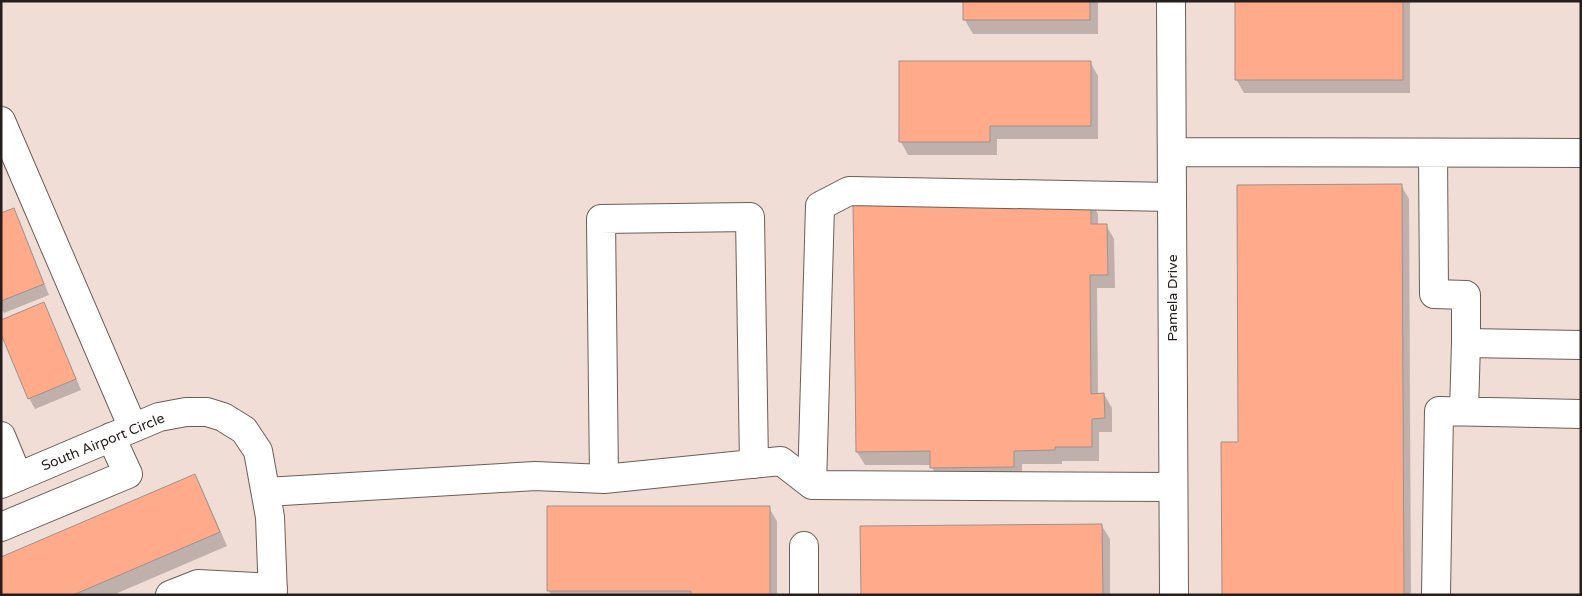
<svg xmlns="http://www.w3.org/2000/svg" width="1582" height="596" font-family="'Varela Round',sans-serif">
<rect width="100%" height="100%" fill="#f0ddd6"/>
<!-- shadow -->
<path fill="#0003" d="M965,1H1098V34H973L965,20Z
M1236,1H1410V93H1244L1236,79Z
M1090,62L1098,76V139H997V155H908L901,142Z
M1401,185L1409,199L1411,595H1223L1239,443Z
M1090,200L1098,214V225H1106L1114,239L1115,288H1097L1098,395L1104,394L1112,408V432H1099V461H1062V464H1022V480L939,481L931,465H865L857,452Z
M13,209L19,220L49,295L4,313L1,309V214Z
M43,304L49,314L81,390L35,409L29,398Z
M194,475L202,489L227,546L113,595H2Z
M549,508H769L777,521V595H551L549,591Z
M1102,526L1110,539V595H862Z"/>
<!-- building -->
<path fill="#feaa8b" stroke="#a1908a" d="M963,1H1090V20H963Z
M1235,1H1403V80H1235Z
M899,61H1091V126H990V142H899Z
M1402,184L1404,595H1222L1221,442H1238L1237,185Z
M1091,199V224H1107L1108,275H1090L1091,394L1104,393L1105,418L1092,419V447H1055V450L1014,451V467L930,468V451L856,452L853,202Z
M14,208L44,284L1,301V213Z
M44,302L76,379L28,399L1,334V320Z
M195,474L220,532L73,595H1V557Z
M547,506H770V595H691V591H547Z
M1102,524L1103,595H861L860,526Z"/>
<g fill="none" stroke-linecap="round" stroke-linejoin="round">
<!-- minor casing -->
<g stroke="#6d5d57" stroke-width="30">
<path id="minor" d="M1171,1L1174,595
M1,121L133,428
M1172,152L1581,153
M1433,153L1434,294L1466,295V343L1581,345
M1464,411L1466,343
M1,436L18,477
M604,479L601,219L750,217L754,464
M1,484L159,417L186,412H207L223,417L244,430L258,451L270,517L273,595
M812,485L820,206L849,191L1172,197
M266,492L535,476L604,479L781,461L812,485L1173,487
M1,527L128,474L111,437
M170,595L198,584L273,588
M804,595V546
M1436,595L1439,411L1581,414"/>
</g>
<!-- minor -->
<use href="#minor" stroke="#fff" stroke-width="28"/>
</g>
<g text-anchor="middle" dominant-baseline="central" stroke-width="4.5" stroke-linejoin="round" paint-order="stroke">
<!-- street labels -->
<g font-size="14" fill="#251e1c" stroke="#fff">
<text transform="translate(1172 298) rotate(-90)">Pamela Drive</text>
<text transform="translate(103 442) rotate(-22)">South Airport Circle</text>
</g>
</g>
<!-- border -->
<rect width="1582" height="596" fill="none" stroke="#251e1c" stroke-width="5"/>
</svg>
